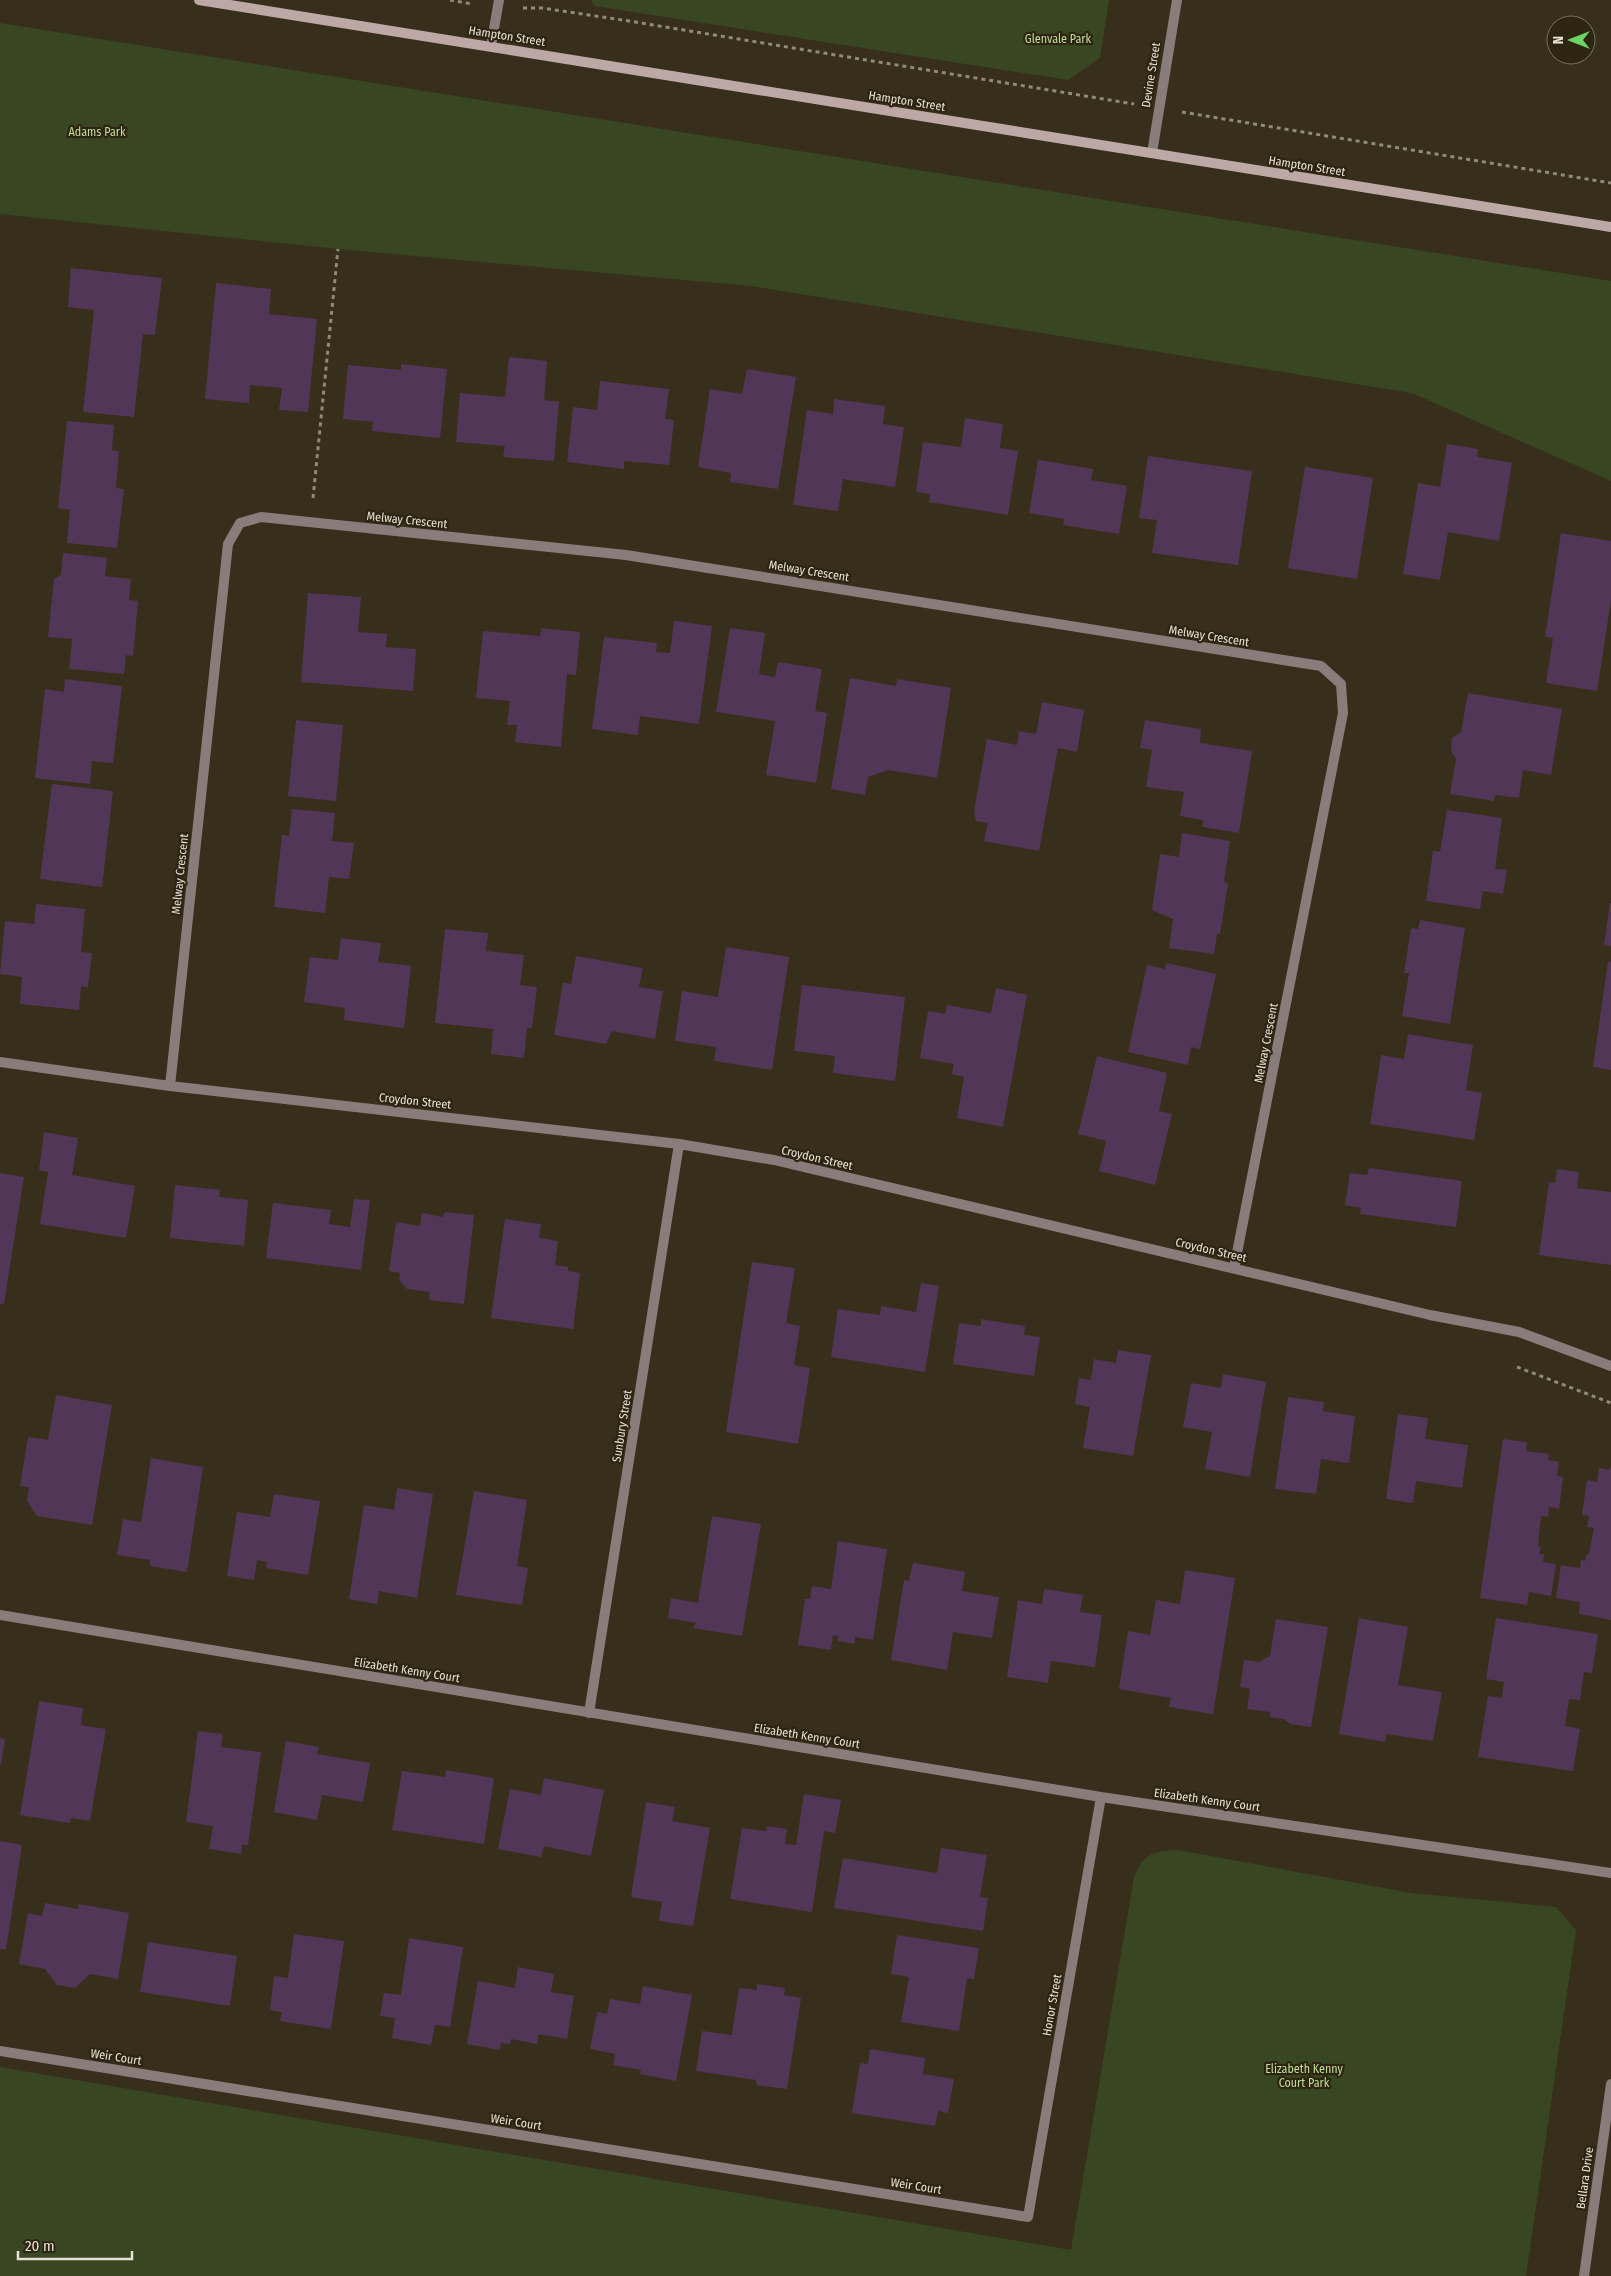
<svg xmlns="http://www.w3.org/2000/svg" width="1611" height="2276" font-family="'Fira Sans Condensed',sans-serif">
<rect width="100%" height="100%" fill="#372f1c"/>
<!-- green -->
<path fill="#384721" d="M591,0H1109L1100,58L1068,80L595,6Z
M0,23L1611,281V481L1412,393L751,286L338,249L0,214Z
M1178,1850L1411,1893L1556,1907L1576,1930L1526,2276H0V2067L1071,2250L1134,1877C1144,1853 1153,1851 1178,1850Z"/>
<!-- building -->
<path fill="#523657" d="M71,268L162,278L155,335L143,334L134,417L83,412L94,310L68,307Z
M216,283L271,289L269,314L317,319L308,412L279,410L282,388L250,385L249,403L205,399Z
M509,357L547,361L544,400L559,402L554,461L503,457L505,446L456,442L460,393L505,397Z
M401,364L447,369L440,438L372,431L373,422L343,419L348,365L401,370Z
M747,369L796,377L778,489L730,482L731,473L698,467L710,389L742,394Z
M600,381L669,389L665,419L674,420L669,465L624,461V469L567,462L573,407L597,410Z
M834,399L885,406L883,424L904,427L895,487L843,479L838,511L793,505L807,410L833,414Z
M965,418L1003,424L1000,448L1018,451L1008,515L929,502L930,494L916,492L923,442L961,447Z
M67,421L114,425L112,450L119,451L116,488L124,489L117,548L67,543L70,510L58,508Z
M1447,444L1478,449L1477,457L1512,463L1499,541L1448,532L1440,580L1403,574L1418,483L1440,487Z
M1148,456L1252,471L1238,565L1152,553L1157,520L1139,518Z
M1038,460L1093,469L1091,480L1127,486L1119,534L1063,525L1064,519L1029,513Z
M1305,467L1373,478L1357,579L1288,568Z
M1561,533L1611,541V600L1597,691L1546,683L1553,638L1545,637Z
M63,553L107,558L105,576L131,579L129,600L138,601L133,656L126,655L124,674L69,669L72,639L48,637L54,579L61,575Z
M308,593L361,597L358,632L387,634L386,647L416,649L413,691L301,682Z
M674,621L712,626L699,724L640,716L638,735L592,729L604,637L657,643L656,652L670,653Z
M541,628L580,632L576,675L567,674L561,747L515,742L517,725H507L510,701L476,698L483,631L540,636Z
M730,628L765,633L759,674L775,677L778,662L822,669L815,711L827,713L816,783L766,775L775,721L716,712Z
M850,678L896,686L897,679L951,688L937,778L888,770L868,777L865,795L831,789Z
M65,679L122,686L113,763L92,761L90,784L35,778L45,689L64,692Z
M1468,693L1562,709L1551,775L1523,770L1519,798L1495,795L1494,801L1450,794L1456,759L1451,751L1452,738L1461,732Z
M1042,702L1084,710L1077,752L1058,748L1039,851L984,841L988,823L976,821L974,811L987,739L1017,745L1019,731L1036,734Z
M296,720L343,725L336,801L288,796Z
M1145,720L1201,729L1200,743L1252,751L1239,833L1203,827V820L1180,816L1184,792L1146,787L1152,750L1140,748Z
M52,784L113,791L102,887L40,879Z
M292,809L335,813L332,841L354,843L349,879L329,877L325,913L274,907L282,835L289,836Z
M1447,810L1502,818L1495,869L1507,870L1503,894L1483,891L1480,909L1426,901L1433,851L1440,852Z
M1182,833L1230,841L1224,882L1228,883L1220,934H1217L1214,954L1169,948L1173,919L1152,910L1160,854L1179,857Z
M1610,903H1611V946L1604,945Z
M36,904L85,909L81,952L92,953L88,987L81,986L79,1010L20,1004L22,977L0,974L5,921L34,924Z
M1420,920L1465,928L1450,1024L1402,1016L1409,973H1404L1411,928L1418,929Z
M445,929L488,933L486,951L524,955L520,985L537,987L532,1028H527L524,1058L491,1054L493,1029L435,1023Z
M341,938L381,943L378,962L411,966L404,1028L344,1020L345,1008L304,1002L310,957L338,960Z
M726,947L789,957L772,1070L714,1061L716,1047L675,1041L682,991L718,997Z
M576,956L643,968L639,987L663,991L655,1039L612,1031L606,1044L554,1035L563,982L571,984Z
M1608,961L1611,962V1070L1593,1067Z
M1166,963L1216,974L1200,1049L1191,1047L1188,1065L1128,1052L1147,965L1165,969Z
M802,985L905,997L895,1081L833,1073L835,1056L794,1051Z
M996,988L1027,995L1003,1127L957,1118L964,1077L952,1074L954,1064L920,1058L928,1011L945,1014L947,1005L991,1013Z
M1408,1034L1473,1045L1466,1090L1482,1093L1474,1140L1370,1124L1381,1055L1404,1059Z
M1097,1056L1167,1073L1159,1111L1172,1114L1155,1185L1099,1171L1106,1141L1078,1134Z
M44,1132L78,1138L72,1175L135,1186L126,1238L40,1224L48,1172L39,1170Z
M1369,1168L1462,1181L1456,1227L1360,1214L1361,1208L1345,1205L1350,1173L1367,1175Z
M1557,1169L1579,1172L1577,1188L1611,1192V1265L1539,1255L1549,1182L1555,1183Z
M0,1173L24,1177L4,1304H0Z
M175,1185L220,1190L219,1197L248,1200L244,1246L170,1238Z
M354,1199L370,1200L361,1270L266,1258L273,1203L331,1210L329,1224L350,1227Z
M445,1212L474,1215L464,1304L429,1300L430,1292L407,1289L399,1280L400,1273L389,1271L396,1222L420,1226L422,1213L442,1217Z
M505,1219L541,1224L539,1238L558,1241L555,1265L568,1267V1271L580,1273L573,1329L491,1318Z
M752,1262L795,1268L786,1323L800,1326L794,1365L810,1368L798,1444L726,1432Z
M921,1283L939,1286L925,1372L831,1357L838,1309L880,1315L881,1306L916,1312Z
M981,1319L1025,1326L1024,1335L1040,1337L1034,1376L953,1364L959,1323L981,1326Z
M1118,1350L1151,1355L1133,1456L1083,1448L1090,1407L1075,1404L1079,1378L1091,1380L1094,1359L1116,1363Z
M1223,1374L1266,1382L1250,1477L1205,1469L1212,1432L1183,1427L1191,1383L1221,1388Z
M56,1395L112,1405L92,1525L37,1516L27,1501L29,1487L20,1486L28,1437L48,1440Z
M1288,1397L1324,1402L1323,1411L1355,1416L1349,1463L1321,1459L1316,1494L1275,1489Z
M1398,1414L1428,1418L1425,1439L1468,1445L1462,1488L1416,1481L1413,1503L1386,1499Z
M1503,1439L1527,1442L1526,1451L1549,1454L1548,1460L1559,1462L1557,1476L1563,1477L1559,1509L1549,1507L1548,1517L1541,1516L1538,1546L1541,1547L1539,1554H1544L1543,1562L1556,1564L1551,1596L1529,1592L1527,1605L1480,1598Z
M151,1458L203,1467L187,1572L150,1566V1560L117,1555L123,1519L141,1522Z
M1611,1466V1620L1579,1614L1580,1602L1556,1598L1561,1565L1580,1568L1581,1560L1585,1561L1587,1554H1589L1594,1528L1587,1527L1589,1516L1582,1515L1587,1480L1597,1482L1599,1468L1609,1470Z
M397,1488L433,1494L417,1598L379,1591L377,1604L349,1599L364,1505L394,1510Z
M474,1491L527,1500L517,1566L528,1568L522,1605L456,1595Z
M274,1494L320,1501L308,1575L266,1568L267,1562L257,1560L254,1580L227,1576L237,1512L270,1517Z
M712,1516L761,1524L742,1636L693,1628L696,1623L668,1618L671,1598L698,1603Z
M838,1541L887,1549L873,1640L855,1637V1644L838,1641V1636L833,1635L831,1650L798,1645L805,1599H810L812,1586L831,1589Z
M913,1563L965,1572L962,1591L999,1597L992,1638L953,1632L947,1670L891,1660L904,1580L909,1581Z
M1185,1570L1235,1578L1213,1714L1169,1707L1171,1698L1119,1689L1128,1631L1150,1635L1156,1600L1180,1604Z
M1044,1589L1083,1595L1080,1612L1102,1615L1095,1667L1051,1661L1048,1683L1007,1677L1018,1600L1042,1604Z
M1359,1618L1408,1627L1398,1685L1442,1692L1433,1741L1386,1734L1385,1742L1339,1734Z
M1496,1618L1598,1634L1592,1673L1584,1672L1580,1700L1569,1699L1565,1726L1580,1729L1573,1771L1478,1757L1488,1696L1502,1698L1503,1688L1504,1682L1486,1679Z
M1276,1619L1328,1627L1311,1727L1291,1724L1283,1719L1270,1717V1712L1247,1709L1250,1689L1240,1687L1244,1660L1259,1662L1270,1656Z
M39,1701L83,1708L81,1725L106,1729L90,1821L71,1818L70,1823L20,1815Z
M198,1731L223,1734L221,1747L261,1752L248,1845H242L241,1854L209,1849L213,1826L186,1822Z
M0,1738L5,1739L1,1764H0Z
M286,1741L319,1747L317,1754L370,1763L363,1802L322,1795L317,1820L274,1812Z
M446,1770L494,1778L484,1844L392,1830L402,1771L445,1777Z
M544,1778L604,1790L591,1856L544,1846L541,1857L498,1849L510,1789L541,1795Z
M804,1794L841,1800L835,1833L824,1831L812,1912L730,1899L742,1828L766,1831L767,1826L787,1829L785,1844L796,1845Z
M646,1802L675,1807L672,1821L710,1828L693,1926L659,1921L662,1902L631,1897Z
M0,1841L22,1845L6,1950L0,1949Z
M941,1848L987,1855L980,1897L988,1898L983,1931L834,1908L843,1858L937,1873Z
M45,1903L78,1909L79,1904L129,1913L118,1979L90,1974L75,1988L57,1985L45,1969L19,1964L28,1913L42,1916Z
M294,1934L344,1941L331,2029L280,2021L282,2012L270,2010L274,1976L288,1978Z
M897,1935L979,1948L974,1979L967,1978L959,2031L901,2022L909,1977L891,1974Z
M409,1938L463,1947L450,2027L435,2025L431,2045L392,2038L395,2018L380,2016L384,1993L401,1995Z
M148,1942L237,1956L230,2006L140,1992Z
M518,1967L554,1974L551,1992L574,1996L567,2039L538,2034L537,2044L511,2039L510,2044L501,2043L500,2050L467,2044L478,1981L515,1988Z
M757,1984L785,1988L784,1995L801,1998L787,2089L757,2085L756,2080L696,2071L702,2031L732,2035L739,1988L757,1990Z
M643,1986L692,1995L676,2081L640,2074L641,2070L613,2065L615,2054L590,2049L597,2012L607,2014L610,1999L640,2004Z
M870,2049L925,2058L923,2074L954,2079L948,2113L938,2111L935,2126L852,2113L860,2063L868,2064Z"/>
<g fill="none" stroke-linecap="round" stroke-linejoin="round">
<!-- path -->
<path stroke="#908a7a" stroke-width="3" stroke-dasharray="4 4" stroke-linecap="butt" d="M450,0L472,4
M523,8H542L629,21L1134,104
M1182,112L1611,183
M313,498L338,249
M1517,1367L1611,1403"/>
<!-- street -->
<path stroke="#897d7c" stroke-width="10" d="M491,46L499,0
M1152,153L1177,0
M0,1062L170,1086L679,1144L774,1160L1430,1315L1519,1332L1611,1366
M170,1086L228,544L240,523L261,517L626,555L1321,666L1341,684L1343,713L1234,1268
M0,1615L1101,1797L1611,1873
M589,1713L679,1144
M0,2051L1028,2217L1101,1797
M1584,2276L1611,2084"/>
<!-- secondary -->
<path stroke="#bca9a6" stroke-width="10" d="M199,0L1611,227"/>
</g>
<g text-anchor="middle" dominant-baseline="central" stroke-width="4.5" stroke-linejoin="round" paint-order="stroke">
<!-- street labels -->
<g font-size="12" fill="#e7e2d6" stroke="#2d2512">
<text transform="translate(507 36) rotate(9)">Hampton Street</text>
<text transform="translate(1151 75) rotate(-81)">Devine Street</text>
<text transform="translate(907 101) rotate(9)">Hampton Street</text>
<text transform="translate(1307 166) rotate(9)">Hampton Street</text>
<text transform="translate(407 520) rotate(6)">Melway Crescent</text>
<text transform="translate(809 571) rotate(9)">Melway Crescent</text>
<text transform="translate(1209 636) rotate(9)">Melway Crescent</text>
<text transform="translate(180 874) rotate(-84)">Melway Crescent</text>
<text transform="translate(1266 1043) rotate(-79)">Melway Crescent</text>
<text transform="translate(415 1101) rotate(6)">Croydon Street</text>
<text transform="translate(817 1158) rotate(13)">Croydon Street</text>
<text transform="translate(1211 1250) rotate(13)">Croydon Street</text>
<text transform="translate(622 1426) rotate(-81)">Sunbury Street</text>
<text transform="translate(407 1670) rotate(9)">Elizabeth Kenny Court</text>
<text transform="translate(807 1736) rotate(9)">Elizabeth Kenny Court</text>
<text transform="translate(1207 1800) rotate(8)">Elizabeth Kenny Court</text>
<text transform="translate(1052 2005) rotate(-80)">Honor Street</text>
<text transform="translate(116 2057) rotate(9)">Weir Court</text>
<text transform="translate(516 2122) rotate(9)">Weir Court</text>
<text transform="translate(1585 2178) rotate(-82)">Bellara Drive</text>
<text transform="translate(916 2186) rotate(9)">Weir Court</text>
</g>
<!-- park labels -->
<g font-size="12" fill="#bfdc97" stroke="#2d2512">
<text x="1058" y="39">Glenvale Park</text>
<text x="97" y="132">Adams Park</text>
<text x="1304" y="2069">Elizabeth Kenny<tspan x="1304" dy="14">Court Park</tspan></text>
</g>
</g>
<!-- north arrow -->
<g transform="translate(1571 40) rotate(270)"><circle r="24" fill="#2d2512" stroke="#777160"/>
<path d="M0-4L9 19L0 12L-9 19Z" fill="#6bd363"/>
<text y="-8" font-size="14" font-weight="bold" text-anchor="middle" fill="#e7e2d6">N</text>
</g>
<!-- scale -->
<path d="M18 2251v8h114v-8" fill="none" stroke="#e7e2d6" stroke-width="2.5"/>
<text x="25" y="2251" font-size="15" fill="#e7e2d6" stroke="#2d2512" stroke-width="4" paint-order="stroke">20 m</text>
</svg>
